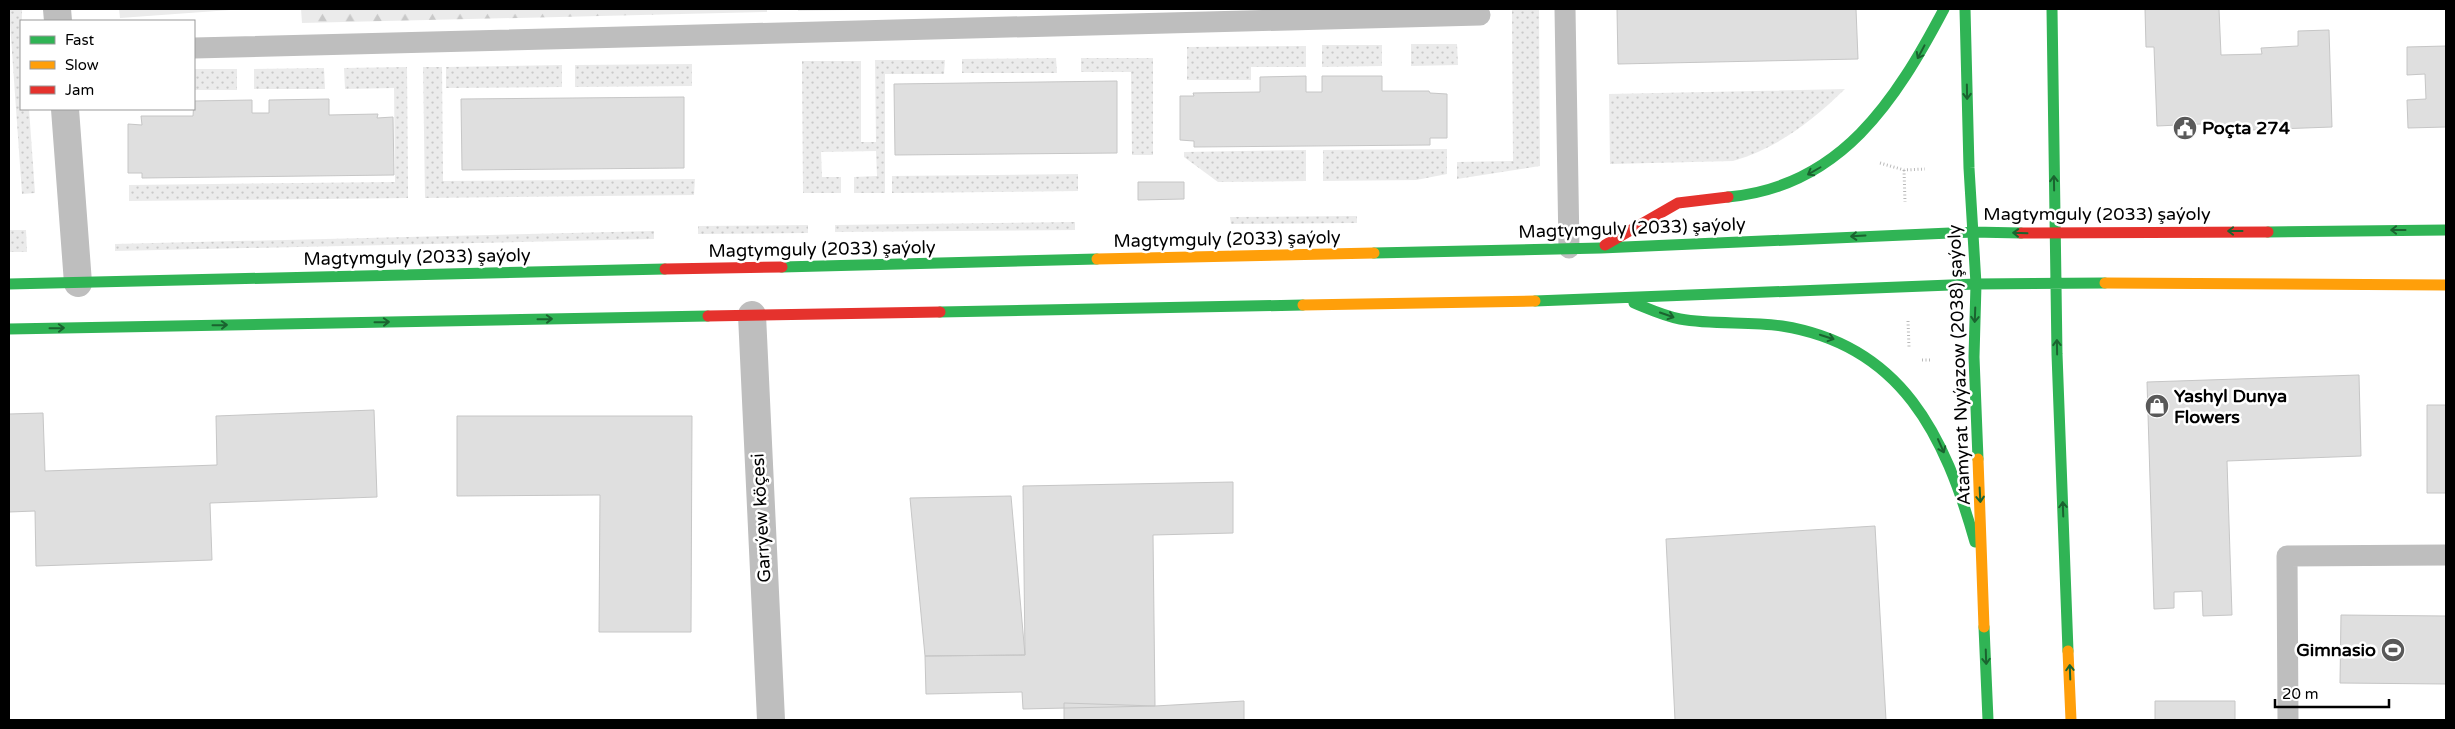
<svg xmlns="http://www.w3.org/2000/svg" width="2455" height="729" font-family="'Varela Round',sans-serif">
<defs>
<pattern id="grass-dots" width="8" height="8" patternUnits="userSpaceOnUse" patternTransform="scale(1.25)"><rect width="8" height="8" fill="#ebebeb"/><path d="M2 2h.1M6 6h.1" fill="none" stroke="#c8c8c8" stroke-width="1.8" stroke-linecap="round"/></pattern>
<pattern id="forest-firs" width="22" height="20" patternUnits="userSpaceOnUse" patternTransform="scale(1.25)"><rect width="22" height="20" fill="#ebebeb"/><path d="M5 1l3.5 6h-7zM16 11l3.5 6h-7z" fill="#c8c8c8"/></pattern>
</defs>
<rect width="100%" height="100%" fill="#fff"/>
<!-- grass -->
<path fill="url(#grass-dots)" d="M9,9H22L21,109H29L35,193L22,194Z
M1512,9H1539L1540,166L1457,179V162L1513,161Z
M1411,44H1457L1458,65L1411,66Z
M1322,45H1382V66L1322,67Z
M1306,46V67H1251V80H1187V47Z
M1056,58L1057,73H962V59Z
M1081,58H1153V155H1132L1131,72H1081Z
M875,60H945L944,74H885V193H854V177L877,176L876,151L821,152L822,177H841V193H803L802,61H861V142H876Z
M692,64V86L575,87V65Z
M562,65V87L446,88V67Z
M407,67L408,198L129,201V185L395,182L394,88L345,89L344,68Z
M423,67H442L443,181L695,179L694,195L425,198Z
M324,68L325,89H254V69Z
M194,69H237V90H194Z
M1845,89C1812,121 1778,148 1733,161L1610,164L1609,94Z
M1447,149V174L1416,180L1323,181V150Z
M1306,150V181L1218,182L1184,157V152Z
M1078,174V191L892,193V176Z
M1357,216V223L1231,224L1230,217Z
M1075,222V230L835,232V225Z
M808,225V233L698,234V226Z
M9,230H26L27,252H9Z
M654,231V239L115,251V244Z"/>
<!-- forest -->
<path fill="url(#forest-firs)" d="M301,9H767V12L302,23Z
M798,9H904L798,11Z"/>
<!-- park -->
<path fill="#ebebeb" d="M119,9H244L120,18Z"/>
<!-- building -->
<path fill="#dfdfdf" stroke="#c6c6c6" d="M1617,9H1856L1858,59L1618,64Z
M2145,9H2219L2221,55L2262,54L2261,48L2298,46V31L2329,30L2332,127L2223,131L2222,123L2157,126L2154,47H2146Z
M2446,46V127L2408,128L2407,100L2426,99L2425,74L2407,75V47Z
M1306,76V92H1322V76H1382V91H1429L1430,93L1447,94V138H1430V145L1194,147V141L1180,140V96H1194L1193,93L1260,92V77Z
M1117,81V153L895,155L894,84Z
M684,97V168L462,170L461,99Z
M329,99V115L378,114L377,118L393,117L394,175L142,178V173H128V124L142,125L141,116H193L194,101L252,100V113H269V100Z
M1138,182H1184V199L1138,200Z
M2359,375L2361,456L2227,461L2232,615L2203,616L2202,591L2174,592V608L2154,609L2147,382Z
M2427,405H2446V493H2427Z
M374,410L377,497L210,503L212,560L36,566L35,511L9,512V414L43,413L45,471L217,465L216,416Z
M457,416H692L691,632H599L600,495L457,496Z
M1233,482V533L1153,535L1155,706L1023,709L1022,692L926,694L925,656L1025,655L1023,486Z
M1011,496L1025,655L925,656L910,498Z
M1875,526L1886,720H1675L1666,539Z
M2341,615L2446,616V684L2340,683Z
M1244,701V720H1064V703L1155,706Z
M2155,701H2235V720H2155Z"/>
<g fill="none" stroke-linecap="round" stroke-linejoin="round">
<!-- path -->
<path stroke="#b9b9b9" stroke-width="3" stroke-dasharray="1 2.5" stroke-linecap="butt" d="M1880,163L1904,170L1925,169
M1904,170L1905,202
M1908,321L1909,347
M1922,360H1930"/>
<!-- lane -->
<path stroke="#bebebe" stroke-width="21" d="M1565,9L1569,248
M194,48L1480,15
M2288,720L2287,556L2446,555"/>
<!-- street -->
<path stroke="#bebebe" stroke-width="28" d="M57,9L58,21
M65,109L78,283
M752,315L771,720"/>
<!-- fast -->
<path stroke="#30b455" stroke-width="11" d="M1965,9L1969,168L1976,284L1974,357L1978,459
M2052,9L2057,354L2068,651
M1728,197C1841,187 1896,100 1944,9
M2268,232L2446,230
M1374,253L1601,248L1973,232L2021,233
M782,267L1097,259
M9,284L665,269
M1535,301L1976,284L2105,283
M1634,303C1649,309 1664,316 1680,319C1714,325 1749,321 1782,326C1902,345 1945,436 1975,542
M940,312L1303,305
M9,329L708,316
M1984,627L1988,720"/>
<!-- slow -->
<path stroke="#ff9f0a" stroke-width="11" d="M1097,259L1374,253
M2105,283L2446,285
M1303,305L1535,301
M1978,459L1984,627
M2068,651L2071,720"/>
<!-- jam -->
<path stroke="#e5322d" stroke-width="11" d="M2021,233L2268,232
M1605,245L1678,203L1728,197
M665,269L782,267
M708,316L940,312"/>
</g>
<!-- one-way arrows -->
<defs><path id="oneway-shaft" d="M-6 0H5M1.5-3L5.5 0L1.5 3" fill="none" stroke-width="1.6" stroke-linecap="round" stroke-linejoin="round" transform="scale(1.25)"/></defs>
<g stroke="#1a632f">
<use href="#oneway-shaft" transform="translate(1921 52) rotate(118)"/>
<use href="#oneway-shaft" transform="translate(1967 92) rotate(89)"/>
<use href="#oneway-shaft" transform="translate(1814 171) rotate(150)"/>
<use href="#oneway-shaft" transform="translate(2054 183) rotate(-91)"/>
<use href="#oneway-shaft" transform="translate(2398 230) rotate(180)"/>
<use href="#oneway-shaft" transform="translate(2235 231) rotate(180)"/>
<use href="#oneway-shaft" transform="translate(2020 233) rotate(-178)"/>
<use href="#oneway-shaft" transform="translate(1858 236) rotate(177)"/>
<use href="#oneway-shaft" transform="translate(1667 315) rotate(19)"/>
<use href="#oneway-shaft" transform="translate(1975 315) rotate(92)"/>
<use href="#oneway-shaft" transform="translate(545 319) rotate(-1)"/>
<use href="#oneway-shaft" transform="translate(382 322) rotate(-1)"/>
<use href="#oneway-shaft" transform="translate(220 325) rotate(-1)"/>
<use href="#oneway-shaft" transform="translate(57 328) rotate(-1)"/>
<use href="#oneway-shaft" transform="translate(1827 337) rotate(18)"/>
<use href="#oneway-shaft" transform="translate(2057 347) rotate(-91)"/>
<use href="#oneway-shaft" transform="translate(1941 446) rotate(66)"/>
<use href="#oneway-shaft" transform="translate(1980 495) rotate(87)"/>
<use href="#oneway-shaft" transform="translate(2063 509) rotate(-92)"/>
<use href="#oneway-shaft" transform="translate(1986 657) rotate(88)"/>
<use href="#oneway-shaft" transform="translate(2070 672) rotate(-92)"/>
</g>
<!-- icons -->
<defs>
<g id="civic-disc" transform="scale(1.25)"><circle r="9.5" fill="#595959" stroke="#fff"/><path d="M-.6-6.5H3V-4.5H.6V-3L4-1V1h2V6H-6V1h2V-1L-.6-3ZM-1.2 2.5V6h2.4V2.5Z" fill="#fff"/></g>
<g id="shop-disc" transform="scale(1.25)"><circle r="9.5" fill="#595959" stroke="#fff"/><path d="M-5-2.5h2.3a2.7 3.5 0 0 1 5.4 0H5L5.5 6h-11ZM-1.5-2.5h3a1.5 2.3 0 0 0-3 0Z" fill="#fff"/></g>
<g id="stadium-disc" transform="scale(1.25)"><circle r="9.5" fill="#595959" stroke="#fff"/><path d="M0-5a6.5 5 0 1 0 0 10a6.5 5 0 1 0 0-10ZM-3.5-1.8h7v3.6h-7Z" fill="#fff"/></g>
</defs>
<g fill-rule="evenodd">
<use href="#civic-disc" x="2185" y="128"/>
<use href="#shop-disc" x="2157" y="406"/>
<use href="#stadium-disc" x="2393" y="650"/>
</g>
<g text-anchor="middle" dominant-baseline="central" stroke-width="5" stroke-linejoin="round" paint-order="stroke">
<!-- poi labels -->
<g font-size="18" font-weight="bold" fill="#000" stroke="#fff" text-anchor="start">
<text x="2202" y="128">Poçta 274</text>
<text x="2174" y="396">Yashyl Dunya<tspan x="2174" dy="21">Flowers</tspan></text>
<text x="2376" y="650" text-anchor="end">Gimnasio</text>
</g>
<!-- street labels -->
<g font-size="18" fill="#000" stroke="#fff">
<text x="2097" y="214">Magtymguly (2033) şaýoly</text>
<text transform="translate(1632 228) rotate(-2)">Magtymguly (2033) şaýoly</text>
<text transform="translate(1227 239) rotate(-1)">Magtymguly (2033) şaýoly</text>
<text transform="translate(822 249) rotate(-1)">Magtymguly (2033) şaýoly</text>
<text transform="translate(417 257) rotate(-1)">Magtymguly (2033) şaýoly</text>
<text transform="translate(1959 365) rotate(-92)">Atamyrat Nyýazow (2038) şaýoly</text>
<text transform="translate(761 518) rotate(-93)">Garrýew köçesi</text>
</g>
</g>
<!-- border -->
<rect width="2455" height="729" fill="none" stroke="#000000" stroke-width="20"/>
<!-- legend -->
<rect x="20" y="20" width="175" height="90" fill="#ffffff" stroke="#999999"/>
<rect x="30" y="36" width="25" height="8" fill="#30b455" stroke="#999999"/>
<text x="65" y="45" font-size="15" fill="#000000">Fast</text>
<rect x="30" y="61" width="25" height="8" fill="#ff9f0a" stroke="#999999"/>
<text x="65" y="70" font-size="15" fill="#000000">Slow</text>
<rect x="30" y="86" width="25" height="8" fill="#e5322d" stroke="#999999"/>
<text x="65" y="95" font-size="15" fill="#000000">Jam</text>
<!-- scale -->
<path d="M2275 699v8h114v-8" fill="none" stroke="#000000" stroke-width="2.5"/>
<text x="2282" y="699" font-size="15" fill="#000000" stroke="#ffffff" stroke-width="4" paint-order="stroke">20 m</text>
</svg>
